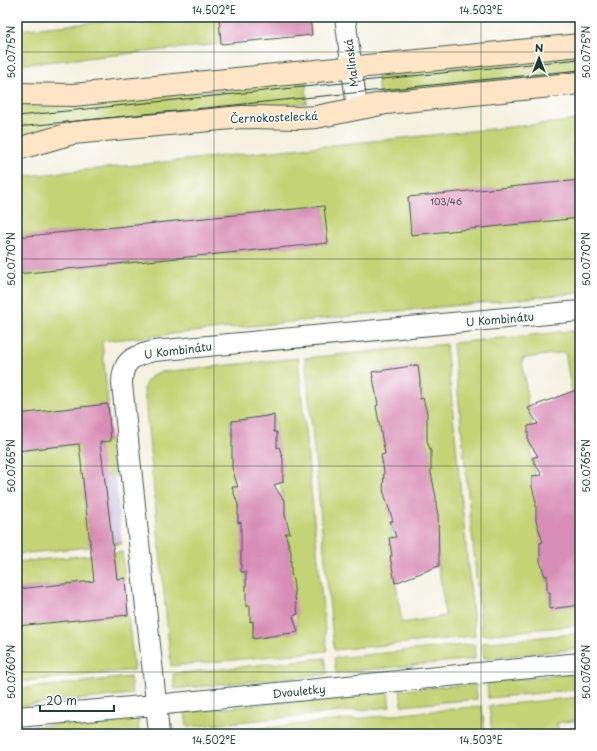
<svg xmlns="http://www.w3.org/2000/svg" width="597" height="751" font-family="'Playpen Sans',sans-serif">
<rect width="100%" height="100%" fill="#fff"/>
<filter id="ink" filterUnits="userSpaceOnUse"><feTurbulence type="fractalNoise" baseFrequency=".025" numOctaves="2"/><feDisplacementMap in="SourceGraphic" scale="8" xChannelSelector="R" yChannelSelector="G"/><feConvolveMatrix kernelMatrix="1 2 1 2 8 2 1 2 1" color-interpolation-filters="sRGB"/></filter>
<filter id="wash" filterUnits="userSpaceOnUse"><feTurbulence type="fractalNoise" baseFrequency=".012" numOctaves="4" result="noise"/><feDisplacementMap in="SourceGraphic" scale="16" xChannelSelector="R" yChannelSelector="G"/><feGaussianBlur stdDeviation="0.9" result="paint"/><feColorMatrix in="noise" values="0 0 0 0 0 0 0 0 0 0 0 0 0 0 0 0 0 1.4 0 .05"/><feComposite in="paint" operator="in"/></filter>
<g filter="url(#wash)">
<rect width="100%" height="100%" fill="#f4f1e1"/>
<!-- industrial -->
<path fill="#c8bfd8" d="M115,474L122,542L90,545L83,478Z"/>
<!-- green -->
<path fill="#c4d375" stroke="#728854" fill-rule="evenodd" d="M153,17H206L207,20L220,18L221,44L17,65V30Z
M580,53V76L379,96L377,74Z
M306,81L307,103L68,127L18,138L17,105H65Z
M580,120V180L408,198L411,234L580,218V293L102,341L108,404L17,414V274L328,243L324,206L17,237V177Z
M580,330V483L576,419L565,352L521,359H522L524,375L523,376L525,377L528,409L532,425H531L532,460H533L535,475L534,476L541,542L540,543L545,576H546L549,591L547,592L549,593L551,608L550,609L580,605V625L482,635L453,343Z
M446,344L475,636L334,650L305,358ZM418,365L426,431H427L426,433L438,567L441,582L443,598L444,599L443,600L445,615L446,616L402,623L389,539L393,538L381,456L385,454L373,372Z
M298,358L327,651L171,666L144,388C147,379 152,374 161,372ZM274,415L278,448L280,483L283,499L286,531L290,549L292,598L296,615L297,631L298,632L254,638L252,622H250L252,620L247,589L246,588V587L245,572H243L242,556L241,555L243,537L232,471L237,470L230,422H229Z
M111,441L115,474L83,478L90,545L122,542V544L17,554V451Z
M122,552L125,578L17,589V562Z
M128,615L134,670L17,682V626Z
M580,633V649L484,658L482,643Z
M474,644L475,659L336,673L334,658Z
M325,658L327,674L175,689L173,674Z
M580,673V689L488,698L487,682Z
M130,677L132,694L17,706V689Z
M476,684L477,699L402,706L400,690Z
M388,692L390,707L187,727L185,712Z
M580,697V720L557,723L559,734H492L489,706Z
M482,706L485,734H437V733L426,734H205Z
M132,717L138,720L139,734H17V728Z"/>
<g id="blocks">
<!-- building -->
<path fill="#d88db6" d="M219,17H310L312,35L221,44Z
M580,180V218L411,235L408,197Z
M324,206L328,243L17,274V237Z
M418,365L420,381V399L423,398L427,413V441L431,451V473L436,497V506L438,514L439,566L395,583L390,556H392L389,538L396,537L390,521H393L383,490L384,472L381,455L385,454L376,406L378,405L372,372Z
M576,390V419L579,423L580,463V605L550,609V592H547V575L545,576L540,561V543L543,542L536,521V502L532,487V476L542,475L532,458L538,456L528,441V426L538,424L528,408Z
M108,404L111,441L100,442L117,579L125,578L128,615L17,626V589L94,581L79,444L17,451V414Z
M274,415V432H277V448L279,447L283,459V482L274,485L285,502V515L290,533H285L291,552V573L293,580L296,605L298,614L293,616L298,632L253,639V621L250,622V605L246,607V572H241V522L238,523V505L232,487H238L232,468V421Z"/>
</g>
</g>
<g filter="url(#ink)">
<use href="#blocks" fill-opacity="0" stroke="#3f584e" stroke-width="1"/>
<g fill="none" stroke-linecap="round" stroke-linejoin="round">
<!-- street casing -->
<g stroke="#3f584e" stroke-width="22">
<path id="street" d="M345,17L357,108
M17,717L155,705L580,663
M159,734L153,673L122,384C122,360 133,356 154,351L580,311"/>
</g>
<!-- secondary casing -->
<g stroke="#3f584e" stroke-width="24">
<path id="secondary" d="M17,94L73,95L580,45
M17,149L73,133L242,117L299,118L316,117L386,103L580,83"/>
</g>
<!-- street -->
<use href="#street" stroke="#fff" stroke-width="20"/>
<!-- secondary -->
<use href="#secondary" stroke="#fde5c5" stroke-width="22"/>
<!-- tram -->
<path stroke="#1f3d34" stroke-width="1" d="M17,116L580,59
M17,127L580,70"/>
</g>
</g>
<!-- ticks -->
<path fill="none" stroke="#1f3d34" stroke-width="1" stroke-opacity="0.45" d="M214,17V734M481,17V734M17,52H580M17,259H580M17,466H580M17,672H580"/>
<g text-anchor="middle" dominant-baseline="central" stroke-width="3" stroke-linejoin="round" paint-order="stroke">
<!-- number labels -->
<g font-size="9" fill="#4d5154">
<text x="446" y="201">103/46</text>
</g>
<!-- street labels -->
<g font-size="11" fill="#1f3d34" stroke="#fff">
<text transform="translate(351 63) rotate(-97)">Malínská</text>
<text transform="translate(274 117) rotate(-2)">Černokostelecká</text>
<text transform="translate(500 319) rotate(-5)">U Kombinátu</text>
<text transform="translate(178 350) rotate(-7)">U Kombinátu</text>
<text transform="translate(299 691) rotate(-6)">Dvouletky</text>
</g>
</g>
<!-- margin -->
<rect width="597" height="751" fill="none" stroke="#fff" stroke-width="44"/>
<!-- north arrow -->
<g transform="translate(539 58)" stroke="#ffffff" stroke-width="3" paint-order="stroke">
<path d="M0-3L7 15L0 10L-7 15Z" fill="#1f3d34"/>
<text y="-6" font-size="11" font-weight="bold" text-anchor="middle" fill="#1f3d34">N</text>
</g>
<!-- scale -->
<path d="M40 705v6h74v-6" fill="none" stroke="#1f3d34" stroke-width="2"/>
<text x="46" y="705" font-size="12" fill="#1f3d34" stroke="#ffffff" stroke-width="3" paint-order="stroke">20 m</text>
<rect x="22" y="22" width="553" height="707" fill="none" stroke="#1f3d34" stroke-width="1.5"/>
<g font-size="10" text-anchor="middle" fill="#1f3d34">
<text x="214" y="14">14.502°E</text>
<text x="481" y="14">14.503°E</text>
<text transform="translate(11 52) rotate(-90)" y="4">50.0775°N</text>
<text transform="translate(586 52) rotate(-90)" y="4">50.0775°N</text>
<text transform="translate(11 259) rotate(-90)" y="4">50.0770°N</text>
<text transform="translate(586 259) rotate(-90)" y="4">50.0770°N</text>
<text transform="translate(11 466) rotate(-90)" y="4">50.0765°N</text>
<text transform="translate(586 466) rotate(-90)" y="4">50.0765°N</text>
<text transform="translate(11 672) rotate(-90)" y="4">50.0760°N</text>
<text transform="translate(586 672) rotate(-90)" y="4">50.0760°N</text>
<text x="214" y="744">14.502°E</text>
<text x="481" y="744">14.503°E</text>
</g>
</svg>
